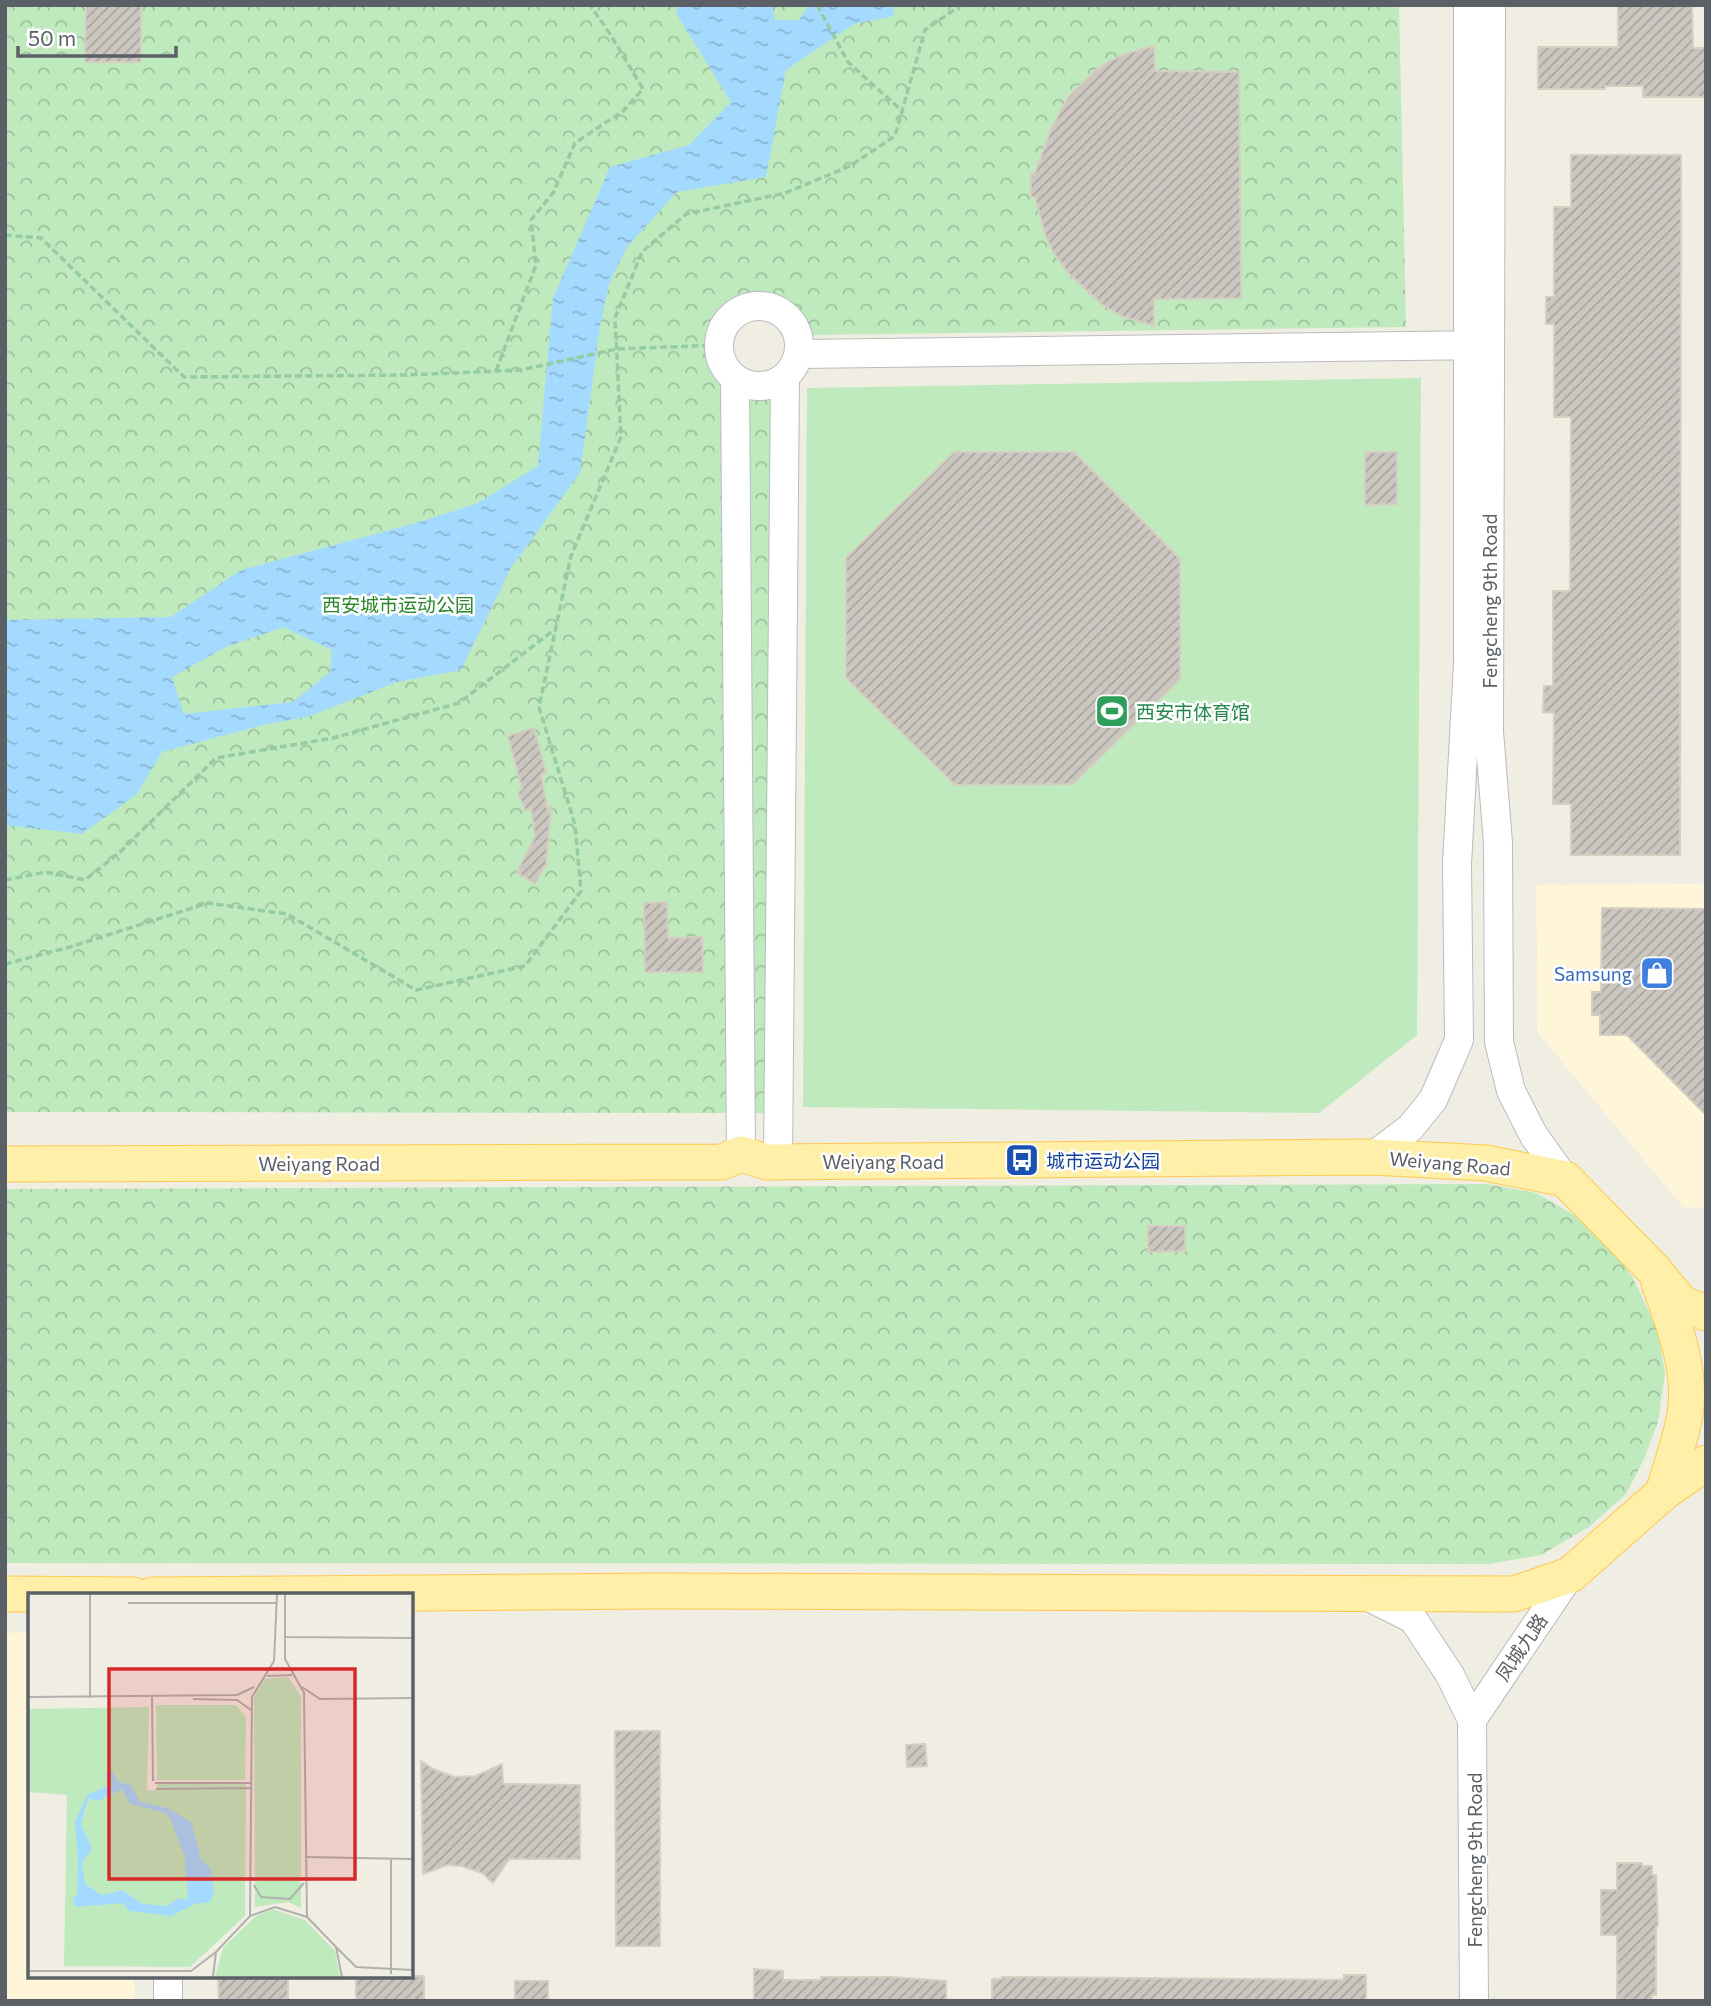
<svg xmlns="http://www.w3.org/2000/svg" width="1711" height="2006" font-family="Commissioner,'Noto Sans SC',sans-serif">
<defs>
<pattern id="forest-crowns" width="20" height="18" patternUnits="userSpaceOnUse" patternTransform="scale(1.75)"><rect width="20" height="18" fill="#beeabd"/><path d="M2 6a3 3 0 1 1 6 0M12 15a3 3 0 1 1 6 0" fill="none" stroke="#9dc19d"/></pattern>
<pattern id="water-ripples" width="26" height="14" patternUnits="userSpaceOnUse" patternTransform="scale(1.75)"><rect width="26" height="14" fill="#a4daff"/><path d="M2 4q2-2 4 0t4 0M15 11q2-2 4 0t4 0" fill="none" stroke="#89b4d2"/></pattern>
<pattern id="building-hatch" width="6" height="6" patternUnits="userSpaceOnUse" patternTransform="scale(1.75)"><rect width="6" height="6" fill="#cbc7c0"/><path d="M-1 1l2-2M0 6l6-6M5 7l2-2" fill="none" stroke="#a8a5a0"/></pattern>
</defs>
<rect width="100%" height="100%" fill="#f0ede3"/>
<!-- commercial -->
<path fill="#fff5d9" d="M1706,884V1208L1683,1207L1538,1033L1536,885Z
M30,1632V1976H134V2001H5V1633Z"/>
<!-- grass -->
<path fill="#beeabd" d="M1421,378L1417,1035L1319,1113L803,1107L807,388Z"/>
<!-- forest -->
<path fill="url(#forest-crowns)" d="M5,5H1399L1406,327L809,335C787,299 783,300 741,296C736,300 729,304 724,309C699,336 712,380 744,395C756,401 778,399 792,401L791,1113L5,1112Z
M1487,1184L1536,1193L1577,1217L1607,1242L1632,1276L1658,1331L1665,1374L1658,1422L1644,1459L1626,1494L1589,1527L1541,1555L1489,1564L5,1563V1189Z"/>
<!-- water -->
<path fill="url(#water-ripples)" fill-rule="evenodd" d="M676,5H772L775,20H799L810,5H893L894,16L854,24L786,70L766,177L677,192L627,247L609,284L600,326L580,473L511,568L461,670L397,682L307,717L263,725L162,752L137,794L82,834L5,825V620L171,617L241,570L409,525L476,504L538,466L553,298L610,167L689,145L731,102L677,15ZM283,627L332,650L330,672L293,702L184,714L172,677L226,647Z"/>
<!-- building -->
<path fill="url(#building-hatch)" stroke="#d5cec1" stroke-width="2" d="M86,5H141V62H85Z
M1618,5H1692L1693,48H1706V97H1643V86H1605V89H1538V47H1618Z
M1154,46L1155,71L1239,72L1241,298L1154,299V326L1122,316L1104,306L1068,273L1053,252L1045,234L1035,197H1031V174L1034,175L1052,127L1068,97L1096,70L1108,62L1125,54Z
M1571,155H1681L1680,855H1571V804H1553L1554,713L1543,712L1544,686H1553V591H1570L1571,417H1554V324H1546V297H1554V207H1571Z
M954,452H1074L1180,559V679L1073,784L955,785L846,678V558Z
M1365,452H1397V504L1365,505Z
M534,728L546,773L541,775L548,811L551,805L546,867H544L535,884L517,872L535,837L531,808L525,810L518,792L522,789L508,736Z
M667,902L668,938L702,937L703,972H645L644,903Z
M1602,908L1706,909V1115L1627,1035H1600V1015H1592V992H1601Z
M1148,1226H1185V1251L1148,1252Z
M615,1731H660V1946H616Z
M925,1744L927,1766L907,1767L906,1745Z
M421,1761L433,1769L455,1777L476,1776L502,1764L503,1784L580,1785V1859H509L493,1883L482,1873L462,1866L447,1865L423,1874Z
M1617,1863H1642V1866H1652V1875H1656L1658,1926H1656V1995H1652V2001H1617V1935H1601V1890H1617Z
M754,1969L783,1971V1980H821V1977H891L946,1981V2000L754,2001Z
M1344,1975H1366V2001H992V1979H1002V1977L1344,1980Z
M218,1976H288V2001H219Z
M356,1976H424V2001H356Z
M515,1981H548V2001H515Z"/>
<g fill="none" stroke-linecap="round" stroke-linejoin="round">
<!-- minor casing -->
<g stroke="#b8bcc1" stroke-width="30">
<path id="minor" d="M1491,5L1489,732L1498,843L1499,1042L1511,1091L1534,1136L1565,1179
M719 346a40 40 0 1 1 80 0a40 40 0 1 1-80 0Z
M799,354L1486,345
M735,379L741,1154
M1372,1157L1410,1128L1433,1100L1459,1040L1457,864L1468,663V5
M778,1162L785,377
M1365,1595L1413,1619L1450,1675L1472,1720
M168,2001V1976
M1474,2001L1472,1720L1570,1575"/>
</g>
<!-- major casing -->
<g stroke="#ffc94d" stroke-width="37">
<path id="major" d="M5,1164L722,1162L741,1154L766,1162L1372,1157L1486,1163L1565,1179L1654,1270L1682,1304L1706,1313
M1659,1283C1674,1325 1692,1369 1685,1415C1680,1441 1671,1467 1663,1493
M5,1594L134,1595
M152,1595L657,1591L1514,1594L1570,1575L1663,1493L1706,1463"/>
</g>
<!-- path -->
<path stroke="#95cca4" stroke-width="3.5" stroke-dasharray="7 3.5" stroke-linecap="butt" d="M817,5L848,62L902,111
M5,235L41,238L184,377L407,375L521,370L617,349L719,345
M496,371L536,265L531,220L553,193L575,143L623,111L643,89L610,34L590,5
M5,880L46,872L85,880L120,852L216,758L333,738L459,703L554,630
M5,964L70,947L208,903L287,914L416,990L525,966L581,891L575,825L539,707L571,556L621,437L615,318L642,252L686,214L785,193L850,166L895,136L925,30L961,5"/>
<!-- minor -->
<use href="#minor" stroke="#fff" stroke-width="28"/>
<!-- major -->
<use href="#major" stroke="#ffefa9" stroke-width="35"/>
</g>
<!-- icons -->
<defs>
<g id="stadium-square" transform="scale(1.75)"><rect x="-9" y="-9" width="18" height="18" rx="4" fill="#2e9e5b" stroke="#fff"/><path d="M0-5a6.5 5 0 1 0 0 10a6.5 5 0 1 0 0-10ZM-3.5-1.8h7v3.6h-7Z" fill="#fff"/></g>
<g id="shop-square" transform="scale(1.75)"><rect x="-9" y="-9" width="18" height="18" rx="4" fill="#3f7fe0" stroke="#fff"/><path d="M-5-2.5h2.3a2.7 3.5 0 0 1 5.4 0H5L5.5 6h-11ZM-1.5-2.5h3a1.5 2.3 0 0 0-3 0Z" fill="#fff"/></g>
<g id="bus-square" transform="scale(1.75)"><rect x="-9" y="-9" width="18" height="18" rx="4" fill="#1a4fb4" stroke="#fff"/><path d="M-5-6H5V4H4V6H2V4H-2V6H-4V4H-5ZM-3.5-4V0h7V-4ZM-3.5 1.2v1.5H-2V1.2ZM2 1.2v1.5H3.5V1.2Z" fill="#fff"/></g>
</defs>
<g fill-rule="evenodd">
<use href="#stadium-square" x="1112" y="711"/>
<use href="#shop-square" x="1657" y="973"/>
<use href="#bus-square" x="1022" y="1160"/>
</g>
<g text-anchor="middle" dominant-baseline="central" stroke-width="5" stroke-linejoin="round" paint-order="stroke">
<!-- street labels -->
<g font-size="19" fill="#5b6066" stroke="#fff">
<text transform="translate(1489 601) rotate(-90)">Fengcheng 9th Road</text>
<text x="883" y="1161">Weiyang Road</text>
<text x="319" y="1163">Weiyang Road</text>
<text transform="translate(1450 1163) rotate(5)">Weiyang Road</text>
<text transform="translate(1521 1647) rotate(-56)">凤城九路</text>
<text transform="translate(1474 1860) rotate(-90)">Fengcheng 9th Road</text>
</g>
<!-- park labels -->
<g font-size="19" fill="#2b852e" stroke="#fff">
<text x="398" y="604">西安城市运动公园</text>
</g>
<!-- leisure labels -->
<g font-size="19" fill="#27864d" stroke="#fff" text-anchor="start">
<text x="1136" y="711">西安市体育馆</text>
</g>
<!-- shop labels -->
<g font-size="19" fill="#366cbe" stroke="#fff" text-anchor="end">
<text x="1632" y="973">Samsung</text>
</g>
<!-- transit labels -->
<g font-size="19" fill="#164399" stroke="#fff" text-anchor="start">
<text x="1046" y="1160">城市运动公园</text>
</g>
</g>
<!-- overview -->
<g transform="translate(28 1593)">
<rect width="385" height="385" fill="#f0ede3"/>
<path d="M128,112H208L218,124L217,187H129Z" fill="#beeabd"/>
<path d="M260,84L273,103V315L260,309L227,314L226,104L237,86ZM121,114L119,197L128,198L130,189H218L217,323L162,374L36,373L39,202L0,199V116ZM244,316L277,327L307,358L312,384H187L195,355L228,323Z" fill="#beeabd"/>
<path d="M83,176L90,189L103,192L112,209L139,215L163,229L173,266L183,276L186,302L181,310H169L143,323L101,318L95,310L48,314L44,304L49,303L50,267L47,229L59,202L84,191L77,183ZM94,196L102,211L138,220L143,227L157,265L160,306H149L140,313L115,311L94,297L74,302L57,291L54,270L64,256L53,231L60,205L70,208Z" fill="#a4daff" fill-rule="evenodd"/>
<path fill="none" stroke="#b0b1ad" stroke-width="2" d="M257,1V66L276,100L279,324M100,10H249M256,44L385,45M239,83L264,82M274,94L292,106L385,105M124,103L125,188M0,104L209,102L226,94M62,105V1M165,106L209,107L223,117M127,190H223M128,196L223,195M277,264L385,266M363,266V381M226,292L233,304L262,306L276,290M222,323L224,104L246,68L249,1M309,355L328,374L385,377M0,378H163L188,359M185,384L188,359L222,323L247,314L279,324L308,354L314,384"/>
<path fill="#d62828" fill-opacity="0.15" stroke="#d62828" stroke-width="3.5" d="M81,76H327V286H81Z"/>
<rect width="385" height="385" fill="none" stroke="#5b6066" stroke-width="3.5"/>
</g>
<!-- border -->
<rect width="1711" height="2006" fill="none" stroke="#5b6066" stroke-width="14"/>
<!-- scale -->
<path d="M18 46v10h158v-10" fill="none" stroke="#5b6066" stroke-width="3.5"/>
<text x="28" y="46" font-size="21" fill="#5b6066" stroke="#ffffff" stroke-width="5" paint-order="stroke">50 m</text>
</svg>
